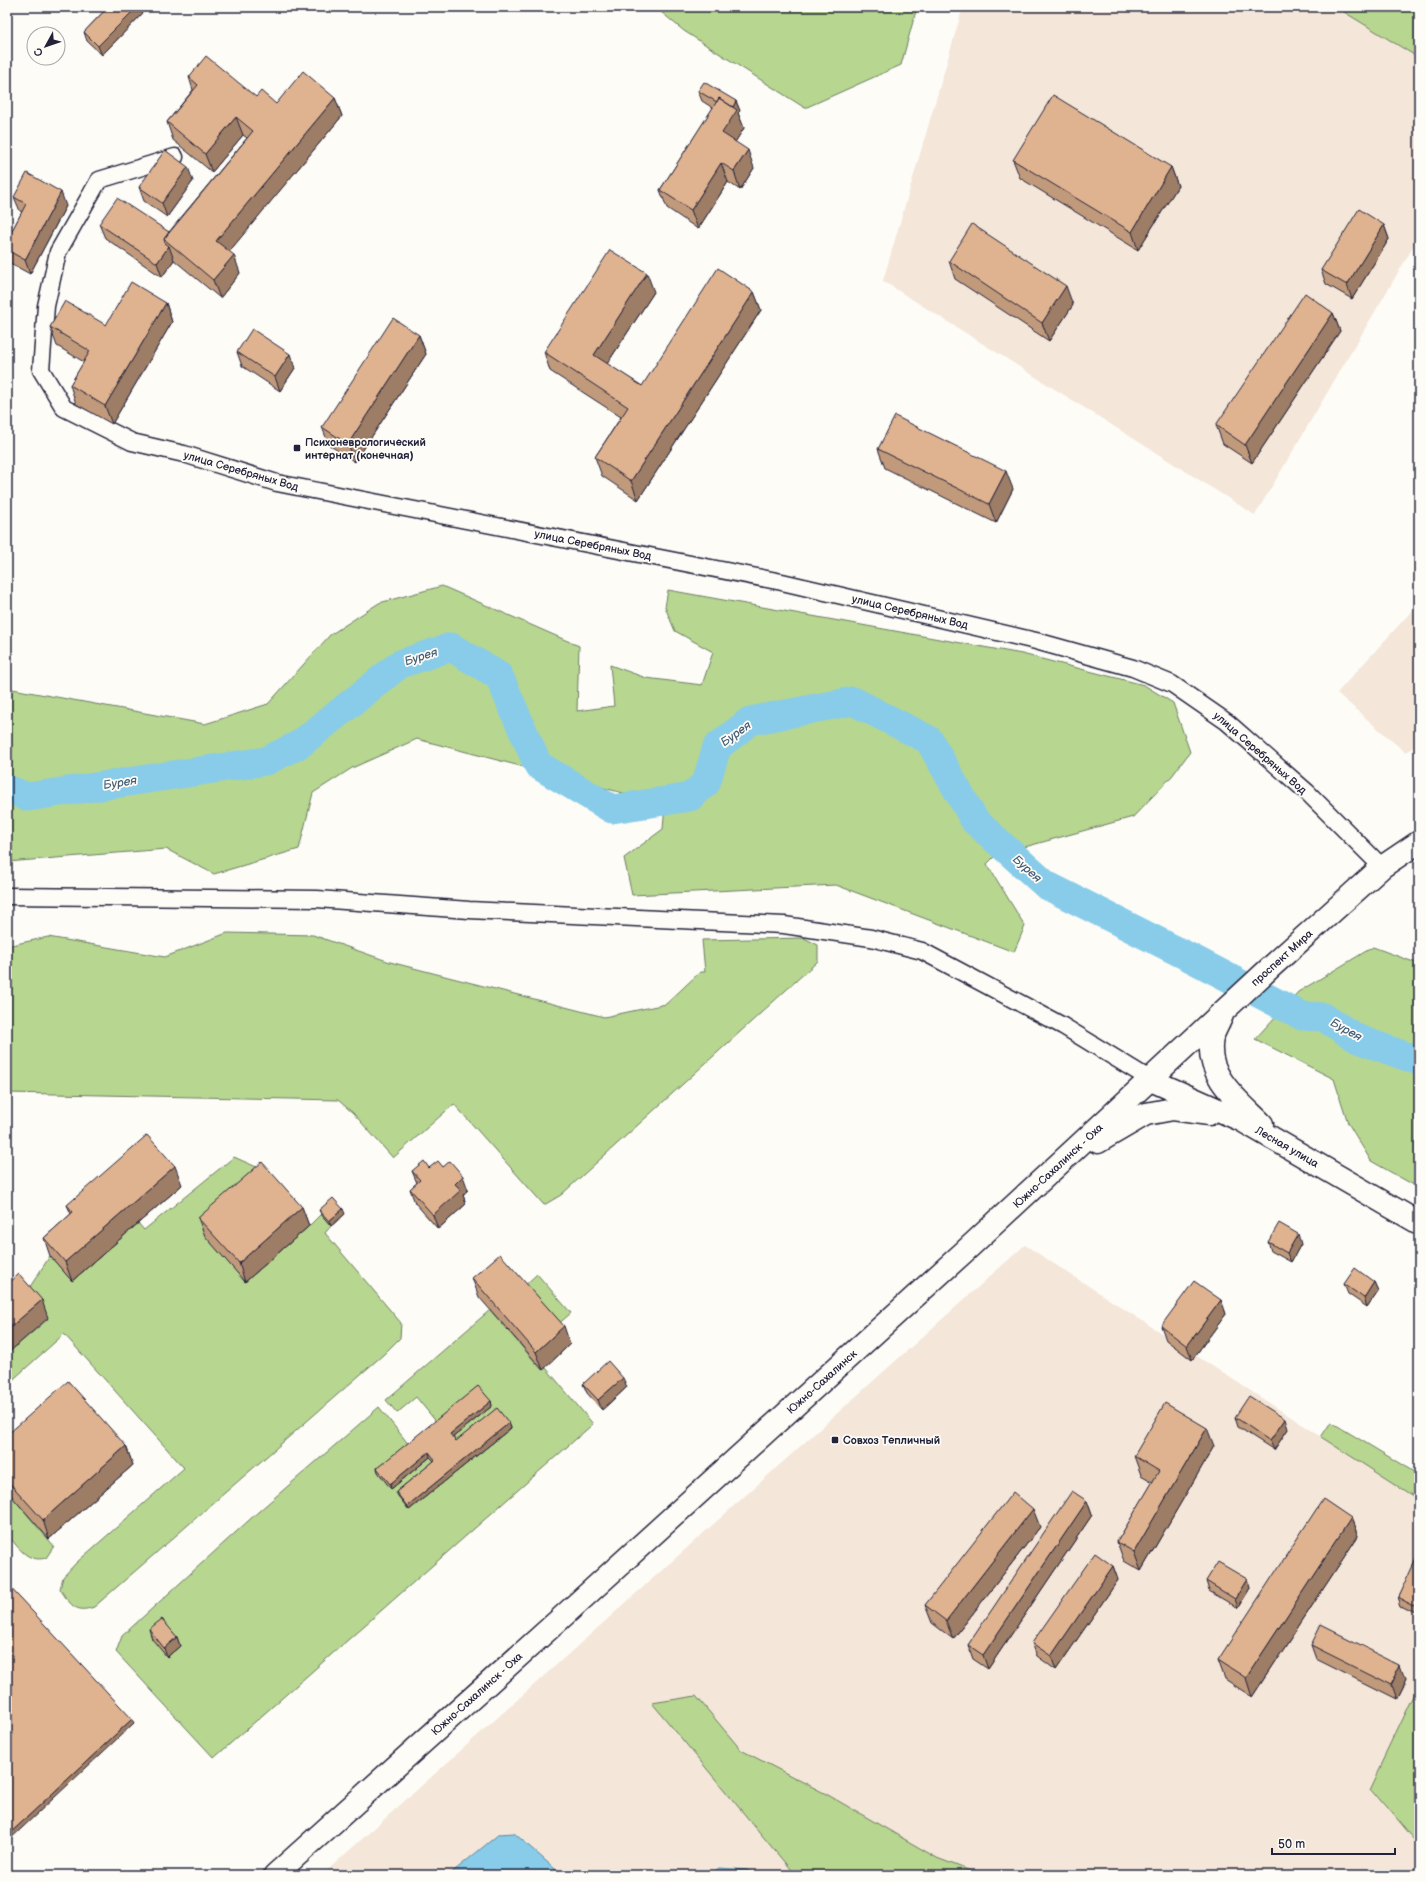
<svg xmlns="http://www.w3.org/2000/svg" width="1426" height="1882" font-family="'Balsamiq Sans',sans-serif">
<rect width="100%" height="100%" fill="#fdfcf7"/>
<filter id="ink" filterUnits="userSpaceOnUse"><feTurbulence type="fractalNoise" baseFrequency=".025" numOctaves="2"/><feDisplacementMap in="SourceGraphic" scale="8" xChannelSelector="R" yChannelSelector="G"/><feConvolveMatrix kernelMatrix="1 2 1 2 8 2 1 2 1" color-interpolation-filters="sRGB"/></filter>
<g filter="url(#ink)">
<!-- built -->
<path fill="#f4e6d8" d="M963,7H1336L1419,58V237L1255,515L883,281Z
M1419,603V744L1405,752L1337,693Z
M1025,1245L1419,1500V1685L1370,1788L1419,1846V1875H322Z"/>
<!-- green -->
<path fill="#b7d68f" stroke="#6c7c65" d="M655,7H917L901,65L805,108L684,31Z
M1336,7H1416L1419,9V58Z
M442,586L579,646L577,711L614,706L610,665L646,678L702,685L713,652L675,631L665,607L668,590L1022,654L1144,685L1173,703L1190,752L1172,776L1133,817L996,855L987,864L1025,926L1014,952L836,885L632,895L624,858L663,829L665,804L417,739L352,768L313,793L299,849L214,874L166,849L7,862V688L205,724L268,704L330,635L379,603Z
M227,933L313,935L390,962L604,1017L666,1004L700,972H705L702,940L804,938L818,945V961L561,1195L544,1205L454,1104L393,1158L353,1113L338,1100L7,1093V946L48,937L165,957Z
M1373,947L1419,964V1188L1371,1161L1348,1123L1334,1079L1255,1039L1298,992Z
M234,1157L261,1169L309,1226L321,1214L331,1226L325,1233L401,1323L400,1338L384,1354L94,1607C75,1614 70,1604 60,1589L63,1577L76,1563L184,1468L64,1334L7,1385V1354L48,1319L26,1293L50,1256L72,1281L138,1223L144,1230Z
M537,1274L571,1313L555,1327L521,1289Z
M490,1310L542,1370L546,1368L593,1424L214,1758L116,1652L122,1636L258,1512L379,1407L410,1446L392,1488L430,1457L458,1446L452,1438L492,1406L438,1424L416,1397L397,1413L386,1400Z
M1331,1422L1419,1475V1500L1321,1437Z
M7,1491L54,1546L46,1558C27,1563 18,1547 7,1534Z
M1419,1685V1846L1370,1788Z
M696,1696L741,1750L828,1795L937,1858L981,1875H795L652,1703Z"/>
<!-- water -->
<path fill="#88ccea" stroke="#5f88a4" d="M514,1833L562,1875H449L499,1834Z
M719,1868L748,1870L753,1875H709Z"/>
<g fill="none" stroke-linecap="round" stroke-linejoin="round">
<!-- river -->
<path stroke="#88ccea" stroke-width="29" d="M7,789L28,797L266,761L300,744L400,664L451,647L499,676L538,765L612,809L690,797L706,783L717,747L750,721L853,701L929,740L975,821L1046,885L1193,959L1302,1016L1323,1017L1358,1039L1419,1061"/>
<!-- minor casing -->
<g stroke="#22223b" stroke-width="19">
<path id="minor" d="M175,157L99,180L58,252L46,306L41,370L64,408L132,442L184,454L277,483L782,582L1036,641L1133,668L1172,684L1227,722L1307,792L1382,867
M7,896L317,899L469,910L784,925L871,938L922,951L1063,1026L1151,1080"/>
</g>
<!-- primary casing -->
<g stroke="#22223b" stroke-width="25">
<path id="primary" d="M1222,1015C1219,1023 1214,1031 1212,1038C1204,1075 1239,1101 1262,1124
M1151,1080L1241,1120L1419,1223
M1098,1142L1146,1114L1173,1109L1209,1114
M275,1875L560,1619L964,1252L1271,967L1382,867L1419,842"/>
</g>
<!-- minor -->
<use href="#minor" stroke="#fdfcf7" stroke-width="16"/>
<!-- primary -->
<use href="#primary" stroke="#fdfcf7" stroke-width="22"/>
</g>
<!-- wall -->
<path fill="#c19a7c" stroke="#22223b" d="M108,7H141L143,13L102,55L87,41L84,32Z
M189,77L276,104L335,98L342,116L229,251L240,273L220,298L174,260L162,277L105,238L99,224L169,232L247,138L243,135L212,172L173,140L167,122L193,90Z
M698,91L736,101L740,111L738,113L744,128L735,142L754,168L740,190L728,182L698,229L667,208L660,190L713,108L702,101Z
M1013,160L1171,167L1178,186L1138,250L1020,178Z
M193,181L167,217L144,201L139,187Z
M14,197L66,206L30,274L8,262L7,259V240L22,212L20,211Z
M1384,225L1389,239L1352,299L1326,284L1321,270Z
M949,261L1073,305L1049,341L955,279Z
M654,292L607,364L642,386L754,292L761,310L638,500L602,476L595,457L621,417L550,371L544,352Z
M166,303L172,322L112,424L76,404L70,385L84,362L57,346L50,327L106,325Z
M1333,313L1340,331L1252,463L1223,444L1216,425Z
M419,335L426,354L355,462L329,445L322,427Z
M237,352L295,368L280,391L242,366Z
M878,449L1013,489L996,523L885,468Z
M443,1167L468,1190L463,1195L466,1204L438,1229L415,1203L410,1189L417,1183L412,1171L429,1168Z
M182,1185L72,1281L50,1256L44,1238L71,1214L67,1205Z
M302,1207L309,1226L245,1282L205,1236L198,1218Z
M319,1210L345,1214L331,1226L321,1214Z
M1268,1242L1301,1244L1291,1262L1271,1251Z
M472,1278L570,1344L543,1370L479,1297Z
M1374,1282L1378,1291L1367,1307L1348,1294L1344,1284Z
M1221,1300L1226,1314L1192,1360L1166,1340L1161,1326Z
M583,1384L627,1387L602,1410L587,1393Z
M491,1401L492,1406L453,1437L456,1441L509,1423L511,1428L409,1510L398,1496L396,1492L434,1461L430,1457L391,1489L378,1472L377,1468Z
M1235,1417L1288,1429L1274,1450L1238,1427Z
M7,1435L126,1446L133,1465L49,1539L7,1491Z
M1214,1446L1141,1571L1124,1561L1117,1542L1153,1482L1141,1475L1134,1456Z
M1087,1501L1092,1515L988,1669L973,1659L968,1645Z
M1351,1518L1358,1536L1252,1697L1225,1679L1218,1660Z
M1040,1527L953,1639L932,1623L925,1605Z
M1419,1559V1615L1401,1606L1398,1597Z
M1113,1566L1118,1580L1056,1670L1037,1656L1032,1643Z
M1247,1579L1250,1588L1238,1608L1209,1591L1206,1581Z
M149,1629L177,1637L180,1646L167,1657L152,1639Z
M1311,1645L1406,1679L1396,1699L1316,1659Z"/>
<!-- shaded-wall -->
<path fill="#9d7d65" stroke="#22223b" d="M137,7H141L143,13L102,55L98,46Z
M335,98L342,116L223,259L216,241Z
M736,101L740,111L738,113L744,128L729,152L722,133L731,111Z
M236,117L243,135L212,172L205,154Z
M748,150L754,168L740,190L734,171Z
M721,163L728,182L698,229L691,210Z
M188,167L193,181L167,217L162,203Z
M1171,167L1178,186L1138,250L1132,232Z
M61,192L66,206L30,274L25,260Z
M1384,225L1389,239L1352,299L1347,285Z
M169,246L174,260L162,277L157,263Z
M234,255L240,273L220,298L213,280Z
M647,273L654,292L601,373L594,355Z
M1066,286L1073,305L1049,341L1042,323Z
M754,292L761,310L638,500L631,481Z
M166,303L172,322L112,424L105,406Z
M1333,313L1340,331L1252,463L1245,445Z
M419,335L426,354L355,462L348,444Z
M290,354L295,368L280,391L275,377Z
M1006,471L1013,489L996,523L989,504Z
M175,1166L182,1185L72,1281L65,1262Z
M463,1176L468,1190L463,1195L466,1204L438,1229L433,1215L455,1184Z
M302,1207L309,1226L245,1282L239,1263Z
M343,1209L345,1214L331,1226L329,1221Z
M1298,1234L1301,1244L1291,1262L1287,1253Z
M1374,1282L1378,1291L1367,1307L1364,1298Z
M42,1300L48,1318L7,1354V1330Z
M1221,1300L1226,1314L1192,1360L1187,1346Z
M564,1326L570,1344L543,1370L536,1352Z
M623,1378L627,1387L602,1410L598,1400Z
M491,1401L492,1406L452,1438L450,1434Z
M1285,1419L1288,1429L1274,1450L1270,1441Z
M509,1423L511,1428L409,1510L407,1506Z
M1207,1428L1214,1446L1141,1571L1134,1552Z
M126,1446L133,1465L49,1539L43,1520Z
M429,1452L430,1457L391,1489L390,1484Z
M1087,1501L1092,1515L988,1669L983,1655Z
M1033,1509L1040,1527L953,1639L946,1621Z
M1351,1518L1358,1536L1252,1697L1246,1678Z
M1113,1566L1118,1580L1056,1670L1051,1656Z
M1247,1579L1250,1588L1238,1608L1235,1599Z
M1419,1603V1611L1417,1607Z
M177,1637L180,1646L167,1657L164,1648Z
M1401,1665L1406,1679L1396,1699L1391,1685Z
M132,1719L134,1723L7,1842V1836Z"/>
<!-- building -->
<path fill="#e0b390" stroke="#22223b" d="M108,7H137L98,46L84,32Z
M206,56L256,97L261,91L276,104L303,71L335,98L216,241L234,255L213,280L164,239L253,131L236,117L205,154L167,122L198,85L189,77Z
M704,82L736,101L733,107L719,98L717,102L698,91Z
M1053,95L1171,167L1132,232L1013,160Z
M719,98L737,110L722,133L748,150L734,171L721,163L691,210L660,190Z
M165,150L188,167L162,203L139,187Z
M27,173L61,192L25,260L7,250V240L26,204L14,197Z
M117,198L169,232L164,239L165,243L169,246L157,263L99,224Z
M1359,209L1384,225L1347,285L1321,270Z
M972,224L1066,286L1042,323L949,261Z
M610,250L647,273L594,355L642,386L718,268L754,292L631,481L595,457L628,407L544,352Z
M131,282L166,303L105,406L70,385L90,351L50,327L65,301L106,325Z
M1305,293L1333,313L1245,445L1216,425Z
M393,318L419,335L348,444L322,427Z
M252,329L290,354L275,377L237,352Z
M895,416L1006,471L989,504L878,449Z
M147,1135L175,1166L65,1262L44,1238L73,1212L67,1205Z
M424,1161L429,1168L438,1161L443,1167L450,1161L463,1176L455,1184L461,1190L433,1215L410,1189L420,1180L412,1171Z
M262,1162L302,1207L239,1263L198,1218Z
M333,1198L343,1209L329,1221L319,1210Z
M1279,1223L1298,1234L1287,1253L1268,1242Z
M500,1254L564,1326L536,1352L472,1278Z
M1355,1268L1374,1282L1364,1298L1344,1284Z
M19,1274L42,1300L7,1330V1285Z
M1194,1281L1221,1300L1187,1346L1161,1326Z
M608,1361L623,1378L598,1400L583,1384Z
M68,1381L126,1446L43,1520L7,1480V1435Z
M478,1386L491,1401L450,1434L456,1441L497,1408L509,1423L407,1506L396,1492L435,1460L429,1452L390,1484L377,1468Z
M1249,1396L1285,1419L1270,1441L1235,1417Z
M1165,1403L1207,1428L1134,1552L1117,1542L1159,1471L1134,1456Z
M1072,1491L1087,1501L983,1655L968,1645Z
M1013,1492L1033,1509L946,1621L925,1605Z
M1323,1499L1351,1518L1246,1678L1218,1660Z
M1095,1553L1113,1566L1051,1656L1032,1643Z
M1416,1558L1419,1559V1603L1417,1607L1398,1597Z
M1218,1562L1247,1579L1235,1599L1206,1581Z
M7,1584L132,1719L7,1836Z
M162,1619L177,1637L164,1648L149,1629Z
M1321,1625L1401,1665L1391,1685L1311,1645Z"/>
</g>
<!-- markers -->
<g fill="#22223b" stroke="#fdfcf7" stroke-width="1.5">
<rect x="293" y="444" width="8" height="8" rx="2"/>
<rect x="831" y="1436" width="8" height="8" rx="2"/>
</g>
<g text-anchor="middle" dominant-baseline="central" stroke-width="3.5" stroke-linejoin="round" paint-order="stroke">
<!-- poi labels -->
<g font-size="11" font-weight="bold" fill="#22223b" stroke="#fdfcf7" text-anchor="start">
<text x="305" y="442">Психоневрологический<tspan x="305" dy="13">интернат (конечная)</tspan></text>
<text x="843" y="1440">Совхоз Тепличный</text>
</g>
<!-- street labels -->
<g font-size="11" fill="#22223b" stroke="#fdfcf7">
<text transform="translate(241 471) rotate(16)">улица Серебряных Вод</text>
<text transform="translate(593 545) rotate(11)">улица Серебряных Вод</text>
<text transform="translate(910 612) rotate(13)">улица Серебряных Вод</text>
<text transform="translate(1260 753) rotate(41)">улица Серебряных Вод</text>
<text transform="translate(1282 958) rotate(-42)">проспект Мира</text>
<text transform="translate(1287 1147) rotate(30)">Лесная улица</text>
<text transform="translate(1058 1166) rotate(-43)">Южно-Сахалинск - Оха</text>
<text transform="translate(822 1382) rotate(-42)">Южно-Сахалинск</text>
<text transform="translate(477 1694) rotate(-42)">Южно-Сахалинск - Оха</text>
</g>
<!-- water labels -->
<g font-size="12" font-style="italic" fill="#465e78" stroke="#fdfcf7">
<text transform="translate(421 657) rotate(-18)">Бурея</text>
<text transform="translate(736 734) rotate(-36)">Бурея</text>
<text transform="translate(120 783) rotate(-9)">Бурея</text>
<text transform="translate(1027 869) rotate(42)">Бурея</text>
<text transform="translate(1346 1030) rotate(29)">Бурея</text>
</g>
</g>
<!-- margin -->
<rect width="1426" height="1882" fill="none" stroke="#fdfcf7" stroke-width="24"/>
<rect x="12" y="12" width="1402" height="1858" fill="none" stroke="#22223b" stroke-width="1.5" filter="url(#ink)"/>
<!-- north arrow -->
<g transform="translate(46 46) rotate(230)"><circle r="19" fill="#fdfcf7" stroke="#a5a5ac"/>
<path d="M0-3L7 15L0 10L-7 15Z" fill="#22223b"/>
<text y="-6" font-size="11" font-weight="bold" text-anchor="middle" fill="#22223b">С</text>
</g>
<!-- scale -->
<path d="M1272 1848v6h123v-6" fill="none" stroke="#22223b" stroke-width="2"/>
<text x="1278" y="1848" font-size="12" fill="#22223b" stroke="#fdfcf7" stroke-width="3" paint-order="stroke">50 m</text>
</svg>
